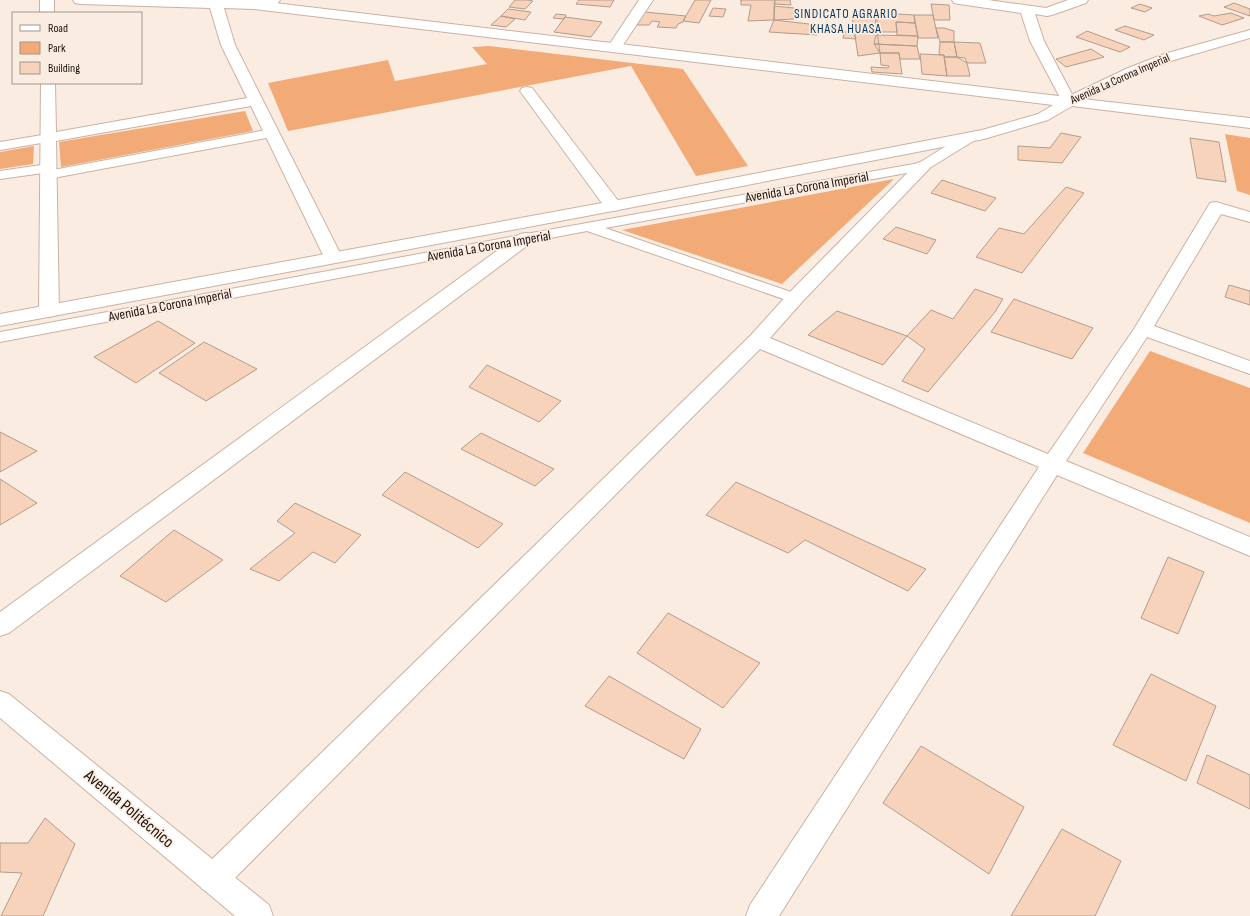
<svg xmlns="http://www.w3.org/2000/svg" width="1250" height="916" font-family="'Sofia Sans Condensed',sans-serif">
<rect width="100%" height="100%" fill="#fbece2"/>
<!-- green -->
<path fill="#f2ab77" d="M489,46L683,69L748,166L696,176L631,66L288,131L268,83L388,60L395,81L487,64L472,47Z
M245,111L253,131L61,167L59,142Z
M1225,134L1250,138V195L1237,191Z
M34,146L33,164L0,169V152Z
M894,179L782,284L622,230Z
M1150,351L1250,388V523L1083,453Z"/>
<!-- building -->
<path fill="#f6d3ba" stroke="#b39c8c" d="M515,0H528L533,1L525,9L509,7Z
M579,0H614L610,7L576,4Z
M695,0H711L699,23L683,21Z
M740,0H775L774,20L748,21L751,5H741V0Z
M775,0H790L791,5L774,4Z
M1234,3L1250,9V16L1224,7Z
M931,4L949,5L950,20H934Z
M1140,4L1152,8L1145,12L1131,8Z
M774,6L794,8V19L774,20Z
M713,8L726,9L723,17L709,16Z
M508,9L531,12L525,20L501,16Z
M884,10H895L897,14L914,15L915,23L896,22L897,32H877V14L884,13Z
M645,12L686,16L683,22L678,24L676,28L657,27L660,22L652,21L649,25H637Z
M1231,13L1244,18L1222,25L1199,16L1208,14L1214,16Z
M556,14L566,15L564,19L553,18Z
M914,15H933L938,38H918Z
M501,16L515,19L506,27L491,25Z
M852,16H875L880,53L858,56Z
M565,17L602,22L591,37L554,32Z
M774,20L818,25L817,35L769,32Z
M896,22L915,23L918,36L897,35Z
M1125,26L1154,35L1144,40L1115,30Z
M936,28H944L954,31V42H940Z
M1087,31L1130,47L1120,52L1076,37Z
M844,32H854L856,39L843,38Z
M876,35L918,36L917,46L874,44Z
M940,42H954L957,57H944V55H939Z
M954,42L980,43L986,63H967L965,58L957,57Z
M874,44L917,46L920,59H900L899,53H880Z
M1091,49L1104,57L1066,67L1056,59Z
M880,53H899L902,74L872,72L871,67L888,68L889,66L881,65Z
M920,54L944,55L947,76L922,74Z
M944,57H957L967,63L970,76H947Z
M1061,133L1081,137L1062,163L1018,160V146L1050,148Z
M1190,138L1219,142L1226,182L1197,178Z
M942,180L996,198L985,211L931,193Z
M1066,187L1084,193L1022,273L976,257L999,228L1024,234Z
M896,227L936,240L927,254L883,239Z
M1229,285L1250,291V305L1225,297Z
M975,289L1003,299L995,312L928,392L902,381L925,349L907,336L931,310L953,319Z
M1014,299L1093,328L1072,359L991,332Z
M837,311L907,336L883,365L808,335Z
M158,321L195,343L136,383L94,357Z
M204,342L257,369L206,401L159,373Z
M487,365L561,401L539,422L469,387Z
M0,432L37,451L0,472Z
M481,433L554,469L535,486L461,449Z
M405,472L503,524L478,548L382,495Z
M0,479L37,503L0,525Z
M736,482L926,569L908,591L805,540L788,553L706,515Z
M295,503L361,535L335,563L313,552L279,581L250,569L295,533L277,521Z
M174,530L223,560L166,602L120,576Z
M1168,557L1204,572L1178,634L1141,618Z
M668,613L760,663L723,708L637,653Z
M1151,674L1216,706L1186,781L1113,745Z
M609,676L701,729L684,759L585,706Z
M921,746L1024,807L989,874L883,803Z
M1207,755L1250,775V809L1197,783Z
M45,818L75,844L43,916H1L22,873L0,872V843H28Z
M1062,829L1121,861L1095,916H1011Z"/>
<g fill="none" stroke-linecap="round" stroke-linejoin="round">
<!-- lane casing -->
<g stroke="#cab2a2" stroke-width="2">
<path id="lane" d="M272,129L277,130L278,133L277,136L48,179L43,178L41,175L43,173L0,179V171L48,164L53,165L55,168L53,170Z
M970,133L975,134L976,137L975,140L928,169L923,170L605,228L800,295L803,298L800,301L795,303L587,231L0,342V332L526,234L919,163L965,134Z
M48,134L53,135L54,138L53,141L0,150V142Z"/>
</g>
<!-- street casing -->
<g stroke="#cab2a2" stroke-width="2">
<path id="street" d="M40,0H54V13H40Z
M73,0H280L278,3L254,9L224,8L235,45L342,257L339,261L333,262L327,261L324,257L251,106L56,141L59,311L56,315L49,317L42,315L39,311L41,83H55L56,132L247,98L221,45L210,8L80,4L75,3Z
M639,0H653L619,51L614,52L609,51L607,48Z
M952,0H988L1046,8L1068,0H1088L1086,3L1052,15L1047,16L1035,14L1044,41L1074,98L1250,118V128L1064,105L1030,41L1021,13L959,4L954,3Z
M527,87L532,88L619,202L622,206L619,210L613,211L607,210L520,91L522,88Z
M923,161L929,163L931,166L929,169L802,302L770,338L1048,454L1134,329L1210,203L1216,202L1250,212V222L1221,214L1154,326L1250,361V374L1147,337L1066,461L1250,537V556L1057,475L779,916H746L750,905L1039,467L760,349L224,889L213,893L202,889L198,879L202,869L750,336L788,294L917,163Z
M526,233L532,234L535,238L532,242L9,633L0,636V612L520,234Z"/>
</g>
<!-- secondary casing -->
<g stroke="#cab2a2" stroke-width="2">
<path id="secondary" d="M243,0H257L258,1L1067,97L1128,68L1164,54L1250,30V38L1174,60L1138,74L1074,105L1048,120L984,139L613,211L0,326V314L613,201L982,130L1038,114L1053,105L254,9L249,8Z
M0,691L9,694L269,905L273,916H235L0,718Z"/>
</g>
<!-- lane -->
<use href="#lane" fill="#fff" fill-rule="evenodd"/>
<!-- street -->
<use href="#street" fill="#fff" fill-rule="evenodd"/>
<!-- secondary -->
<use href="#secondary" fill="#fff" fill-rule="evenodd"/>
</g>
<g text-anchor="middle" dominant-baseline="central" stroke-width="3.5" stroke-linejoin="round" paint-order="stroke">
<!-- far-street labels -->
<g font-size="12" fill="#1b130d" stroke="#fbece2">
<text transform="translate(1120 79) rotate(-24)">Avenida La Corona Imperial</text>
</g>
<!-- far-neighbourhood labels -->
<g font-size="13" letter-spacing="1" fill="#03375a" stroke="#fbece2">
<text x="846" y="14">SINDICATO AGRARIO<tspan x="846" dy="15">KHASA HUASA</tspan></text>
</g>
<!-- street labels -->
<g font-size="14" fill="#1b130d" stroke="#fbece2">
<text transform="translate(807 187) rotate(-10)">Avenida La Corona Imperial</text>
<text transform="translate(489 246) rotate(-10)">Avenida La Corona Imperial</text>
<text transform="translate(170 305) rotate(-11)">Avenida La Corona Imperial</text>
</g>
<!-- near-street labels -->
<g font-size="17" fill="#1b130d" stroke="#fbece2">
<text transform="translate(129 809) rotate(40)">Avenida Politécnico</text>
</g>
</g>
<!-- legend -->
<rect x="12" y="12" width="130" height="72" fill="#fbece2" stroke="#a1958d"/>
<rect x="20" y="25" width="20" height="6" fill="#ffffff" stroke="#a1958d"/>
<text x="48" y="32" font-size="12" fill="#1b130d">Road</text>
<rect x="20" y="42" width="20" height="12" fill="#f2ab77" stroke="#a1958d"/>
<text x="48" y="52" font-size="12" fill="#1b130d">Park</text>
<rect x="20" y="62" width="20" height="12" fill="#f6d3ba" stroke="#a1958d"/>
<text x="48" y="72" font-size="12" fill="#1b130d">Building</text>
</svg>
